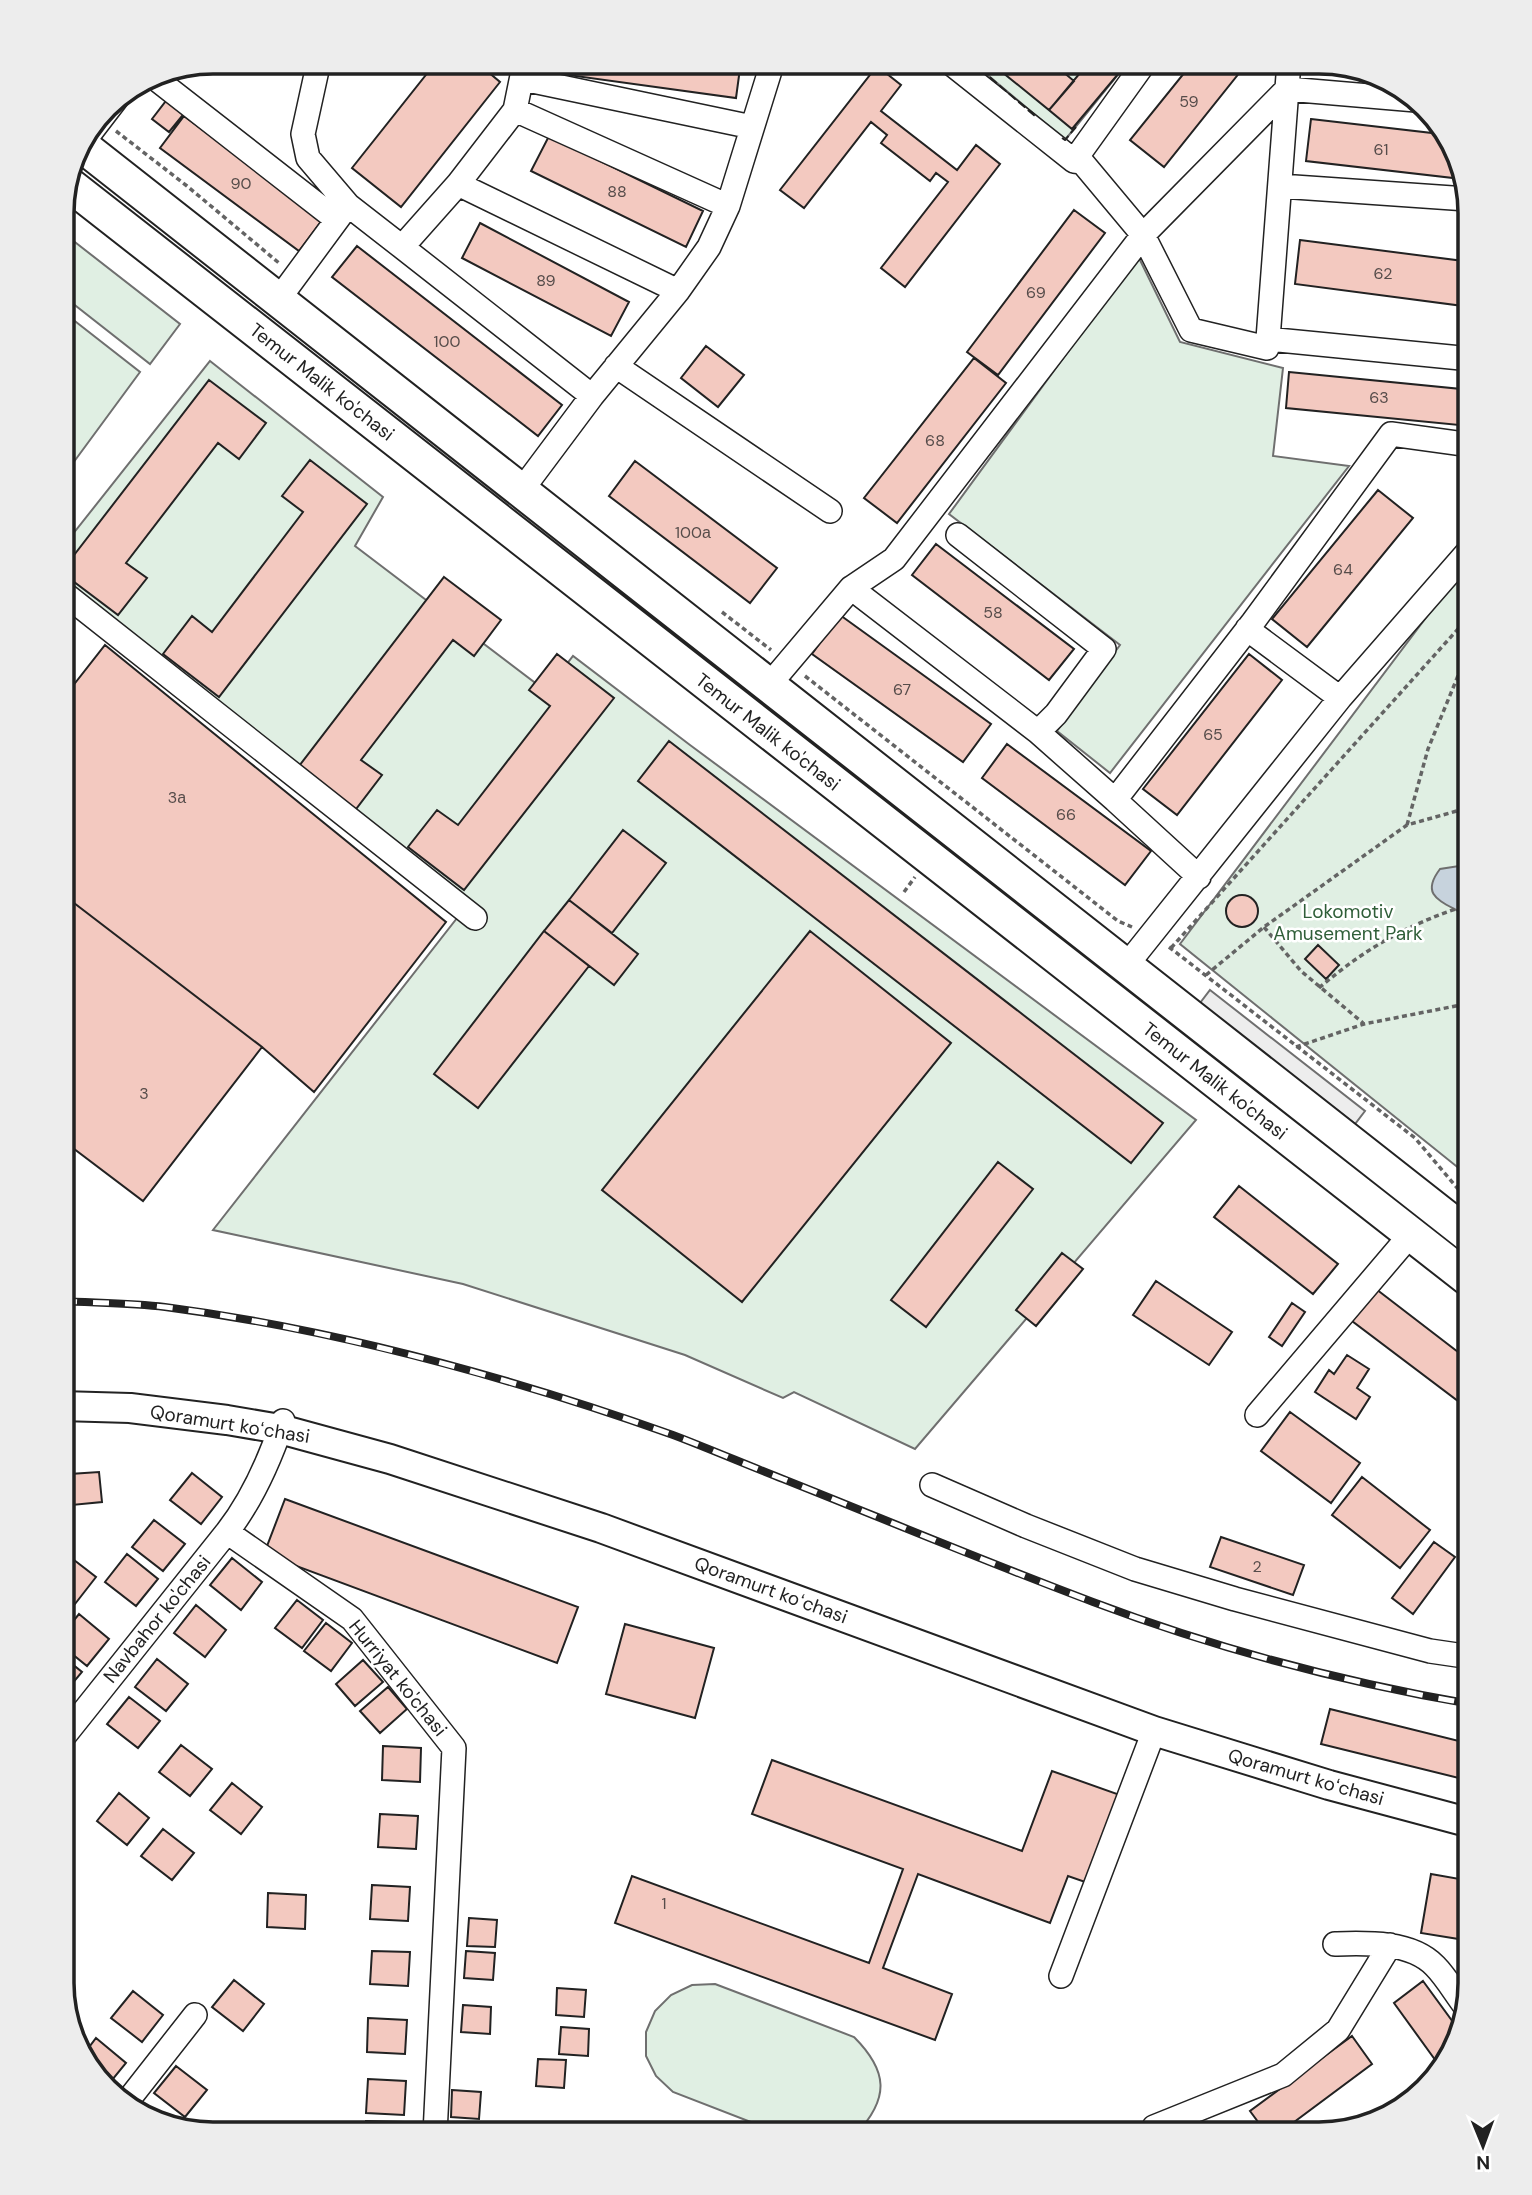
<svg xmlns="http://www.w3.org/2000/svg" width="1532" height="2195" font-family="'DM Sans',sans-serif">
<rect width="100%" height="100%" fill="#fff"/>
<!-- green -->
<path fill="#e0efe3" stroke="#6f6f6f" stroke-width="2" d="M971,61H1129L1065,140Z
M62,232L180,324L150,364L62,295Z
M1138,256L1180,342L1283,368L1273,456L1349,466L1110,773L1057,731L1120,645L949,514Z
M62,311L140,372L62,478Z
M210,361L383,497L355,546L546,691L573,656L690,745L1196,1120L915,1449L794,1392L783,1398L685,1355L463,1284L213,1230L468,904L61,603V549Z
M1471,558V1178L1180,944Z
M715,1984L854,2037C888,2071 890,2098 856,2134H782L673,2092L656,2076L646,2056V2032L655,2011L671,1995L692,1985Z"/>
<!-- parking -->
<path fill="#ededed" stroke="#6f6f6f" stroke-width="2" d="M1210,990L1365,1111L1355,1124L1200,1003Z"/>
<!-- water -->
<path fill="#c7d3dd" stroke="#6f6f6f" stroke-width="2" d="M1459,866L1469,873L1471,880V935L1460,930L1458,911C1438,900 1421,894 1440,869Z"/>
<!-- building -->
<path fill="#f3c9c0" stroke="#222" stroke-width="2" d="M437,61H475L500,82L401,207L352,168Z
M570,61H741L736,98L568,75Z
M1010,61H1050L1074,81L1049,110L1002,72Z
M1090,61H1129L1072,129L1049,110Z
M1193,62H1248L1164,167L1130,140Z
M877,66L901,85L881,111L957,170L976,145L1000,164L905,287L881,268L948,182L936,173L930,181L881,143L887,135L871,122L804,208L780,190Z
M169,97L187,110L169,132L152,119Z
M184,116L323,219L299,251L160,148Z
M1311,119L1449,135L1462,179L1306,161Z
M549,136L703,211L686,247L531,171Z
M1074,210L1105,233L998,375L967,352Z
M480,223L629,302L611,336L462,258Z
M1300,240L1471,262V307L1295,284Z
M357,246L562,405L538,436L332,277Z
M706,346L744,375L718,407L681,378Z
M974,358L1006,383L897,523L864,498Z
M1289,372L1471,390L1469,426L1286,408Z
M209,380L266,423L239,459L218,443L126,563L147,578L118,615L61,572Z
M310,460L367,504L219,697L163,654L192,616L212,632L303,512L282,496Z
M635,461L777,568L750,603L609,496Z
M1378,490L1413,518L1307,647L1272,619Z
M936,544L1074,649L1049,680L912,575Z
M444,577L501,620L474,656L453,640L361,760L382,775L353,813L296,770Z
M840,615L991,724L963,762L812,654Z
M105,645L446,922L314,1092L262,1047L61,893V701Z
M557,654L614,698L464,890L408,847L437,810L458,825L550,706L529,690Z
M1249,654L1282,680L1177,815L1143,789Z
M669,741L1163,1123L1131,1163L638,781Z
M1007,744L1151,851L1125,885L982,778Z
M623,830L666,863L612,933L569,900Z
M61,893L262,1047L143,1201L61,1139Z
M1226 911a16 16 0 1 1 32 0a16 16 0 1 1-32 0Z
M569,900L638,954L614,985L544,931Z
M544,931L589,966L478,1108L434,1074Z
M810,931L951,1043L742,1302L602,1190Z
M1318,945L1339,965L1326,979L1305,959Z
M998,1162L1033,1189L926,1327L891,1300Z
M1239,1186L1338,1264L1313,1294L1214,1217Z
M1062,1253L1083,1269L1036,1326L1016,1310Z
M1156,1281L1232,1332L1209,1365L1133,1315Z
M1376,1289L1471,1362V1384L1458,1401L1352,1321Z
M1292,1303L1305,1312L1282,1346L1269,1337Z
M1347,1355L1369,1369L1357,1388L1370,1397L1356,1419L1315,1392L1329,1370L1334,1374Z
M1290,1412L1360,1463L1331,1503L1261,1451Z
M99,1472L102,1502L72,1505L70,1474Z
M192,1473L222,1497L201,1524L170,1500Z
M1362,1477L1430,1530L1400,1568L1332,1515Z
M285,1499L578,1607L557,1663L264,1554Z
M154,1520L185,1544L163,1571L132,1547Z
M1221,1537L1304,1565L1293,1595L1210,1567Z
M1434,1542L1455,1557L1413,1614L1392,1598Z
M65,1553L96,1577L75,1604L61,1594V1558Z
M127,1554L158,1579L136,1606L105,1582Z
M232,1558L262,1582L241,1610L210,1585Z
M297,1600L323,1620L302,1648L275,1628Z
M196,1605L226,1630L205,1657L174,1633Z
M79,1614L109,1639L87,1666L61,1645V1636Z
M326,1623L352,1643L331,1671L304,1651Z
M625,1624L714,1648L695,1718L606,1694Z
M61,1655L82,1672L61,1697Z
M157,1659L188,1684L166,1711L135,1687Z
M363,1660L383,1682L355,1706L336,1684Z
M388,1687L407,1709L380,1733L360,1711Z
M129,1697L160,1721L138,1748L107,1724Z
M1330,1709L1471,1744V1781L1321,1744Z
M181,1745L212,1769L190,1796L159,1772Z
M383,1746L421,1748L420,1782L382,1780Z
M772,1760L1022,1851L1052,1771L1120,1795L1088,1883L1068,1876L1050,1923L918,1874L883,1968L952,1994L935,2040L615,1923L632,1876L869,1963L903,1869L752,1814Z
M232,1783L262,1807L241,1834L210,1810Z
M119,1793L149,1818L127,1845L97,1821Z
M380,1814L418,1816L416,1849L378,1847Z
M163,1829L194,1853L172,1880L141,1856Z
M1431,1874L1471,1881V1941L1421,1933Z
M372,1885L410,1887L408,1921L370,1919Z
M268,1893L306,1895L305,1929L267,1927Z
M469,1918L497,1920L495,1947L467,1946Z
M372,1951L410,1952L408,1986L370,1984Z
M466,1951L495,1953L493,1980L464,1978Z
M234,1980L264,2004L243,2031L212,2007Z
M1423,1981L1458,2029L1450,2059L1441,2068L1394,2003Z
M557,1988L586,1990L584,2017L556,2015Z
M133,1991L163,2015L142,2042L111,2018Z
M463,2005L491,2007L490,2034L461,2032Z
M368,2018L407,2020L405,2054L367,2052Z
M561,2027L589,2029L588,2056L559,2054Z
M1352,2036L1372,2064L1278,2134H1267L1250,2111Z
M96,2038L126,2063L108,2085L81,2058Z
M538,2059L566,2060L564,2088L536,2086Z
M176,2066L207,2090L185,2117L154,2093Z
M368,2079L406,2081L404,2115L366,2113Z
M452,2090L481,2092L479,2119L451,2117Z
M145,2104L169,2123L137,2114Z
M366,2121L404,2122L403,2134L365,2133Z
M451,2124L479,2126V2134H450Z"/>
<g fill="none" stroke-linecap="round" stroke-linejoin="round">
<!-- minor casing -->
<g stroke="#222" stroke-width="26">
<path id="minor" d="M319,61L303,134L308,158L348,205
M525,61L515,110L458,184L402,247L592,396
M948,61L1074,161L1082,162L1143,235L1191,330L1267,348L1268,339L1471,359
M151,75L337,220
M523,79L752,127
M515,110L728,206
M81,145L117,98
M1074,161L1145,62
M458,184L678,291
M1280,186L1467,199
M278,300L348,205L402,247
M1268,339L1289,62
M616,366L830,511
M521,491L592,396L678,291L709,247L728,206L773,61
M851,588L1038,732L1056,714L1104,649L958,535
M61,591L475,918
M1247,629L1340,698
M769,685L851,588L894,559L1143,235L1287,89L1416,100
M1038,732L1115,800
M1199,877L1115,800L1253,622L1391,434L1471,445
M1126,966L1340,698L1471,548
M1257,1415L1411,1234
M283,1421C270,1459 252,1500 227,1532L352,1619L454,1748L435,2134
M932,1485L1026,1526L1135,1569L1235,1599L1430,1651L1471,1657
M61,1740L227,1532
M1335,1944C1366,1943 1411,1941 1435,1966C1446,1977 1455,1993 1465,2006
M1061,1976L1154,1731
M126,2103L195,2015
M1154,2127L1283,2075L1338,2030L1390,1945"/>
</g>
<!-- major casing -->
<g stroke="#222" stroke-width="32">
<path id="major" d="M61,1406L130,1408L227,1420L280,1429L390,1459L601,1528L1154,1731L1329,1785L1471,1823"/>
</g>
<!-- highway casing -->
<g stroke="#222" stroke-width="37">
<path id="highway" d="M80,144L1471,1237
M66,182L1471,1281"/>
</g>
<!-- path -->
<path stroke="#646464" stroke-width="3.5" stroke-dasharray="5 3.5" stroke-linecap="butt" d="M116,131L187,186L279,263
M722,612L771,650
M805,676L1118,921L1132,927
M1407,825L1428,749L1471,644
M904,892L915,877
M1264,927L1301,971L1363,1023
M1169,947L1415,1138L1464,1196
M1171,948L1458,629L1471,641
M1206,975L1264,927L1407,825L1471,807
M1319,988C1367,947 1410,923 1471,904
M1296,1047L1364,1024L1471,1003"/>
<!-- minor -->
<use href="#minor" stroke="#fff" stroke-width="23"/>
<!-- major -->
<use href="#major" stroke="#fff" stroke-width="28"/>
<!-- highway -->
<use href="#highway" stroke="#fff" stroke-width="33"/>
<!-- rail casing -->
<g stroke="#222" stroke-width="8">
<path id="rail" d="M61,1301C96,1303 131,1303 165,1307C334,1329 512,1378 673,1435C710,1449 747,1465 783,1479C886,1520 989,1563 1093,1602C1215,1648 1342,1682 1471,1704"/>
</g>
<!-- rail -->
<use href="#rail" stroke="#fff" stroke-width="5" stroke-dasharray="16" stroke-linecap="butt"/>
<!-- fence -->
<path stroke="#222" stroke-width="2" stroke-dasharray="9 3.5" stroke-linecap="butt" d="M971,61L1035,116
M1062,138L1065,140L1076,127"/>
</g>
<g text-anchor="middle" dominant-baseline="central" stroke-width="5" stroke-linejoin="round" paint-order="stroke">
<!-- number labels -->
<g font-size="16" fill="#564c4a">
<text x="1189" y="101">59</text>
<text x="1381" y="149">61</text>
<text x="241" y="183">90</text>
<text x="617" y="191">88</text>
<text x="1383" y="273">62</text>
<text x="546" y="280">89</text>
<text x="1036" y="292">69</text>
<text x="447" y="341">100</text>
<text x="1379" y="397">63</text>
<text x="935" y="440">68</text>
<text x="693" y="532">100а</text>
<text x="1343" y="569">64</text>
<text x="993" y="612">58</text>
<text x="902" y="689">67</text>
<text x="1213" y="734">65</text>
<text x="177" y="797">3а</text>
<text x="1066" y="814">66</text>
<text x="144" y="1093">3</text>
<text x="1257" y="1566">2</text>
<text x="664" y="1903">1</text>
</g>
<!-- street labels -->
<g font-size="19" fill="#222" stroke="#fff">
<text transform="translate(322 382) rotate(38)">Temur Malik ko'chasi</text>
<text transform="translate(768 732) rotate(38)">Temur Malik ko'chasi</text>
<text transform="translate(1215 1081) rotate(38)">Temur Malik ko'chasi</text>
<text transform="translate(230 1424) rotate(9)">Qoramurt koʻchasi</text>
<text transform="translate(771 1590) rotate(20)">Qoramurt koʻchasi</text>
<text transform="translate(157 1619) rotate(-51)">Navbahor ko'chasi</text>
<text transform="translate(398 1678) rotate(51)">Hurriyat ko'chasi</text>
<text transform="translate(1306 1777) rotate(16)">Qoramurt koʻchasi</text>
</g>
<!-- park labels -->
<g font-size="19" fill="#2f5e38" stroke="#fff">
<text x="1348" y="911">Lokomotiv<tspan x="1348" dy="22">Amusement Park</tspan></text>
</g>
</g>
<!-- crop -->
<path d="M0 0H1532V2195H0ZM213 74H1319A139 139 0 0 1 1458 213V1983A139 139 0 0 1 1319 2122H213A139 139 0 0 1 74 1983V213A139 139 0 0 1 213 74Z" fill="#ededed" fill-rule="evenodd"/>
<path fill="none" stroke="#222" stroke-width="3.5" d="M213 74H1319A139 139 0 0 1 1458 213V1983A139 139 0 0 1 1319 2122H213A139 139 0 0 1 74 1983V213A139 139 0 0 1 213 74Z"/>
<!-- north arrow -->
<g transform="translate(1483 2146) rotate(179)" stroke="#ffffff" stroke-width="5" paint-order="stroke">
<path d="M0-5L12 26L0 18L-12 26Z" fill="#222222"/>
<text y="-10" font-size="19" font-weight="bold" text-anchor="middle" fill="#222222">N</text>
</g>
</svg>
